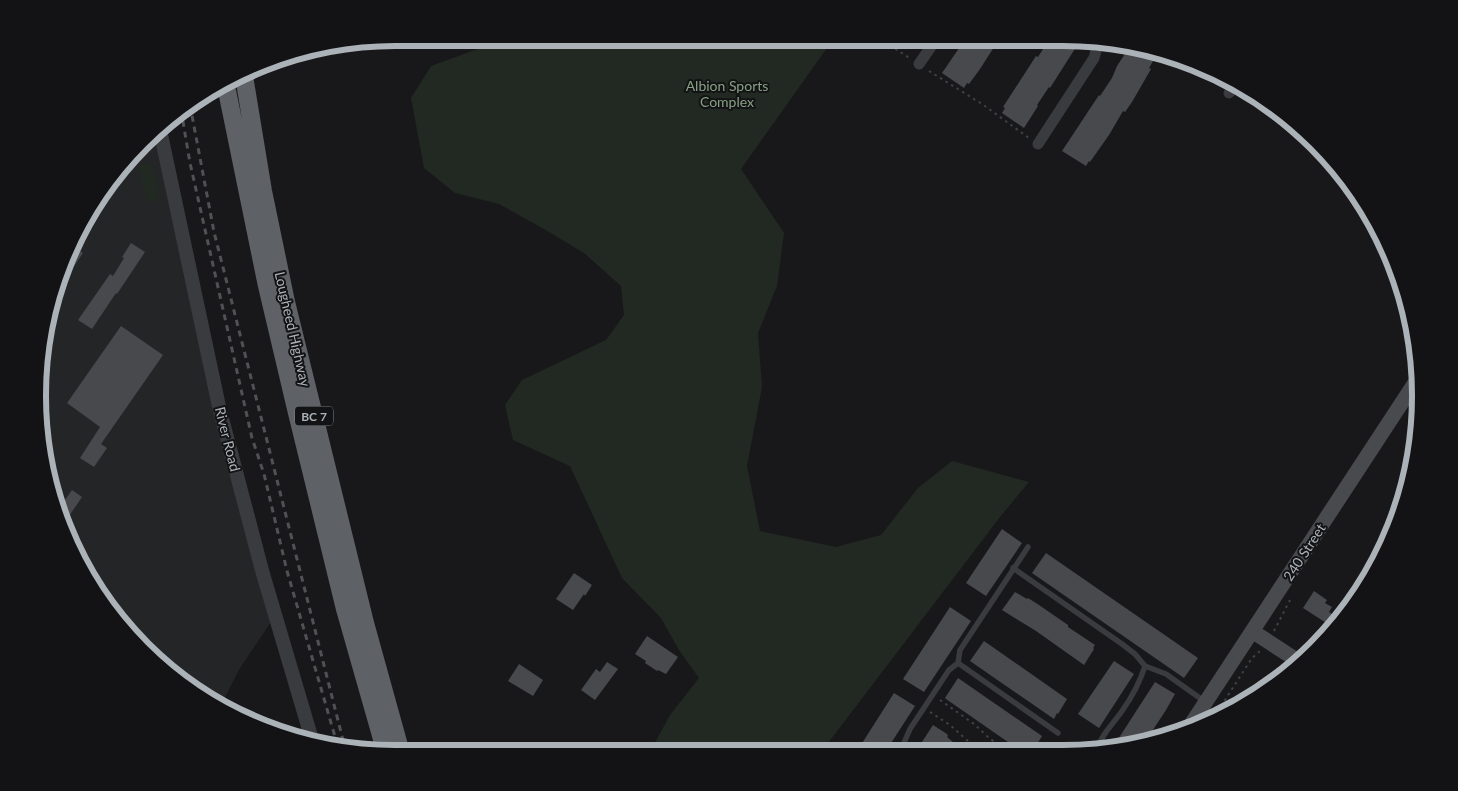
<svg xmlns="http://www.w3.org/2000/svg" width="1458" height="791" font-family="Lato,sans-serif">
<rect width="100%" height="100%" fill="#18181a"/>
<!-- built -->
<path fill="#242527" d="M160,130L275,616L240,668L220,707L127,632L65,533L38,419L50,303L98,197Z"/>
<!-- green -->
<path fill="#222922" d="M500,38H834L741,169L784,233L777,286L758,333L762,387L747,466L760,531L836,547L881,535L918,488L952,461L1029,482L1000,517L822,751L650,752L670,715L699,678L679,650L661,618L622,578L570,466L513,440L505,405L522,380L606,340L624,315L621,286L584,253L544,229L499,204L455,193L424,168L411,98L431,66L494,43Z
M147,163L154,169L157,179L159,193L156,201L152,203C141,197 144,179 138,169L140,165Z"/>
<!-- building -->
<path fill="#47494c" d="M966,38H998L995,43L996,44L980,69L969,84L967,83L964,88L942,73Z
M1050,38H1079L1076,42L1078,44L1050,88L1049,87L1037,105L1038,106L1024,128L1002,113L1005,108L1003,107L1036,56L1038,57Z
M1130,46L1155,50L1157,51L1154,55L1156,56L1149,68L1151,69L1132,102L1125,112L1123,111L1109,135L1090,162L1089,161L1086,166L1062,151L1099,95L1100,96L1112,78L1117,66Z
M131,243L145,252L117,294L116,293L92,329L78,320L110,274L113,276L124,258L122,257Z
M75,247L83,253L66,278L62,276Z
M121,326L163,355L101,444L107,448L94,467L80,458L100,427L67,403Z
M72,490L82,497L63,525L56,495L65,500Z
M1002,529L1022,543L986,596L966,583Z
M1046,553L1198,658L1184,678L1032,573Z
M574,573L592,585L585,596L584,594L573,610L556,599Z
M1314,591L1327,600L1325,603L1332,607L1329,612L1340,619L1334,628L1303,608Z
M1015,592L1027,599L1028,598L1039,605L1068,625V627L1095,645L1093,648L1094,649L1084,665L1036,631L1002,610Z
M950,607L971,621L924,692L903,679Z
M647,636L678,657L666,674L658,670L657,671L645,663L646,661L635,654Z
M984,641L1067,699L1058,714L1057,713L1054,719L970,661Z
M1114,661L1134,674L1099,728L1078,714Z
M607,662L618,669L595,700L581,690L596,669L600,672Z
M519,664L543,680L533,696L508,681Z
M958,678L1042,736L1033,751H1021L946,699L945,698Z
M1155,682L1175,694L1166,710L1145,742L1111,750Z
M894,693L915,706L886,751H865L859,748Z
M933,725L947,734L948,736L947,737L953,742L952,743L964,751H929L920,745Z"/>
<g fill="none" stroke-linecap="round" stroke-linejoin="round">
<!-- path -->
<path stroke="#3f4245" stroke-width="2" stroke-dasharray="2.5 4" stroke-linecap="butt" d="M879,38L911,59
M929,71L982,104L1029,138
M1274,631L1290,600
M940,700L974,724L988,737L1006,751
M930,712L950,725L979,751
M1214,717L1252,658L1260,651"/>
<!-- service -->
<path stroke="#393b3e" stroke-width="5.5" d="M1013,568L1122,644L1135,654L1145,666L1166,674L1204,701
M958,663L1058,733
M903,745L909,751
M897,751L903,745L910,729L949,670L958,663L960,650L1028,547
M1096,751C1101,735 1113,724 1122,711C1132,697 1140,682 1145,666"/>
<!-- minor -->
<path stroke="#393b3e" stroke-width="11" d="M919,64L937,38
M1229,93L1239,84
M1038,144L1094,58L1099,40"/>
<!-- tertiary -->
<path stroke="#393b3e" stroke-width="14" d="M160,130L220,411L263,574L313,743"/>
<!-- secondary -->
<path stroke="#484a4e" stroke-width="15" d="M1252,631L1298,661
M1188,729L1420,375"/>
<!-- trunk -->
<path stroke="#5e6266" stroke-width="18" d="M244,76L263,191L286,302L365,623L401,753
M226,86L267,286L297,413L345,609L386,753"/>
<!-- rail -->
<path stroke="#4f5155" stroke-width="3" stroke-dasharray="6 5" stroke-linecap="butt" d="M190,105L214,232L345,748
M181,110L190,163L252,438L264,474L287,571L338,747"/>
</g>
<g text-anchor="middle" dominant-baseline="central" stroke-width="4" stroke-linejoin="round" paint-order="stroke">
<!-- shield labels -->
<rect fill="#131315" stroke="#7d8287" stroke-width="1" x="295" y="406.5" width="38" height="19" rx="4"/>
<g font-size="12" font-weight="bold" fill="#abb2b8">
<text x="314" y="416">BC 7</text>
</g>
<!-- park labels -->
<g font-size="14" fill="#88a184" stroke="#131315">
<text x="727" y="85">Albion Sports<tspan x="727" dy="16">Complex</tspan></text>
</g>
<!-- street labels -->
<g font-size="14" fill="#abb2b8" stroke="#131315">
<text transform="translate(293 329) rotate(77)">Lougheed Highway</text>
<text transform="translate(228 439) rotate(76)">River Road</text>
<text transform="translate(1304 552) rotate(-57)">240 Street</text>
</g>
</g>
<!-- crop -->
<path d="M0 0H1458V791H0ZM395 46H1063A349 349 0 0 1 1412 395V396A349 349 0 0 1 1063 745H395A349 349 0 0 1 46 396V395A349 349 0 0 1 395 46Z" fill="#131315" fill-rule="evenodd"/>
<path fill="none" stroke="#abb2b8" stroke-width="6" d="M395 46H1063A349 349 0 0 1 1412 395V396A349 349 0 0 1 1063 745H395A349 349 0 0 1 46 396V395A349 349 0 0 1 395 46Z"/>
</svg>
